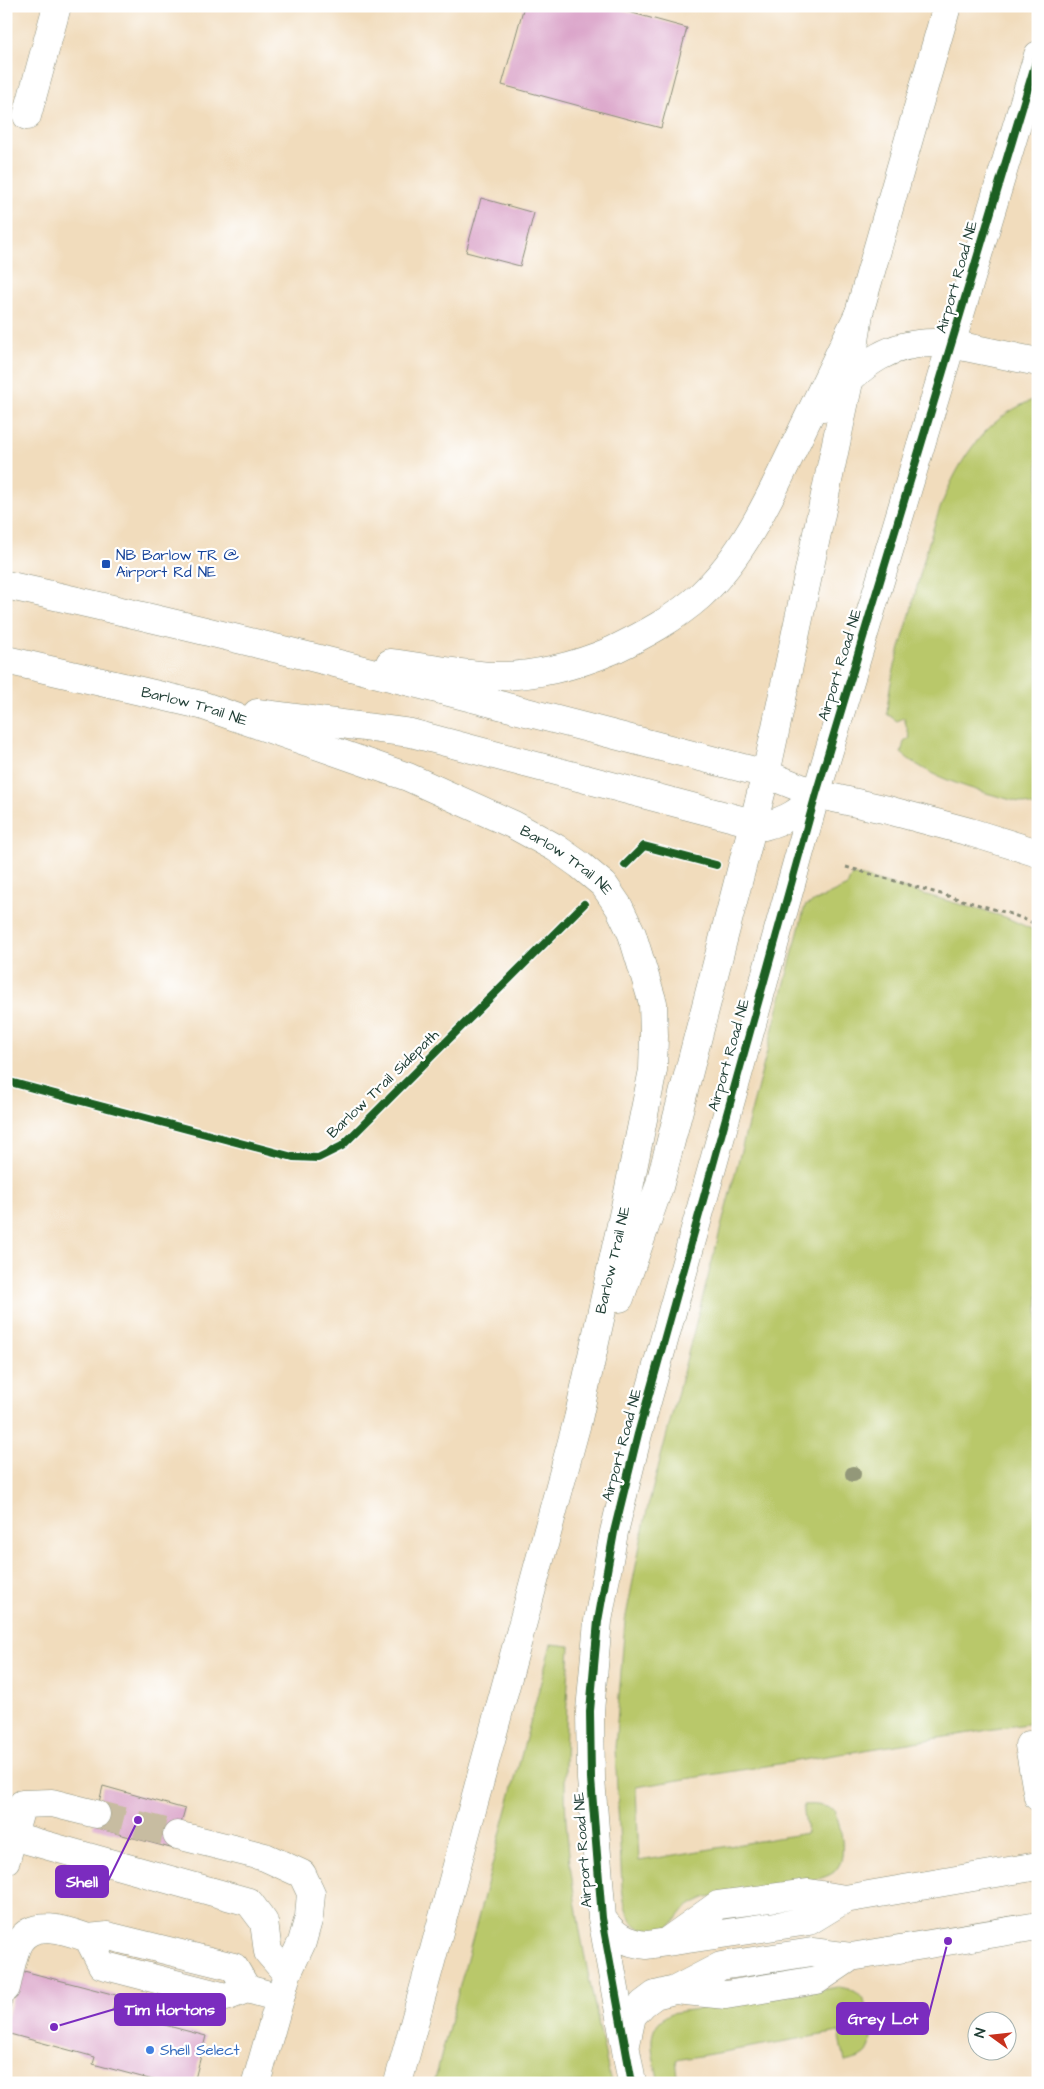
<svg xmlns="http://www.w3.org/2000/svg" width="1044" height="2089" font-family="'Architects Daughter',sans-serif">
<rect width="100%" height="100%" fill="#fff"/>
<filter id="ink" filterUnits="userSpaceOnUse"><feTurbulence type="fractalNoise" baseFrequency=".02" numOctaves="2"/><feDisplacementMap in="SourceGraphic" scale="10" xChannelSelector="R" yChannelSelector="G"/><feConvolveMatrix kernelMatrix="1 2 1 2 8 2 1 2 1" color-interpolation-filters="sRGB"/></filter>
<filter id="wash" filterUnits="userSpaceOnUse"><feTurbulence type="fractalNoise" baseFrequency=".0096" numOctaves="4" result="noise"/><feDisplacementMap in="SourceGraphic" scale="20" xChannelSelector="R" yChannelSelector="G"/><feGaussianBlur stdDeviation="1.12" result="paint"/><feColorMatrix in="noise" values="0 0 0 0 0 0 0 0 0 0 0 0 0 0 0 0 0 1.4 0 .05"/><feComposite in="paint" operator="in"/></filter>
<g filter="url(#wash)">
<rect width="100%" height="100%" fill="#f1dcbc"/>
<!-- green -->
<path fill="#b9c86a" stroke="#6c824f" d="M1038,398V808C992,793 939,785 901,753L904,742L910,738L904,718L897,721L887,714C888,681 901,646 910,614C931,535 949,429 1038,398Z
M852,874L1005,917L1038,932V1722L636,1787L639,1861L807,1833L803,1805C815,1804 823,1805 834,1810C841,1827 849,1858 834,1872C819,1885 732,1893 707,1897C699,1900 691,1904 684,1910C679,1915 675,1924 668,1927C666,1929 660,1929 657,1930C629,1935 624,1907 622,1886L615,1748L625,1621L647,1510L805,906L847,886Z
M551,1644L570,1646C567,1703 563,1763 566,1820C572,1909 593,1996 611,2083H434Z
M839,1987C844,1988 850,1989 854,1991C870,1998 876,2040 867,2053C862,2059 852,2060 845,2062L839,2032L676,2060L679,2083H659C654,2056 641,2028 671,2013Z"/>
<g id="blocks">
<!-- building -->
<path fill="#dba6ca" d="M524,6H607L687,28L661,128L502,85Z
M481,198L534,213L520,266L466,252Z
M103,1786L185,1809L174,1849L93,1827Z
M20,1970L116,1995L112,2011L206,2036L194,2083H164L93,2064L95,2057L6,2033V2023Z"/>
</g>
</g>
<g filter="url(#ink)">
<use href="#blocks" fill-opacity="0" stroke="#888c78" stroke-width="1"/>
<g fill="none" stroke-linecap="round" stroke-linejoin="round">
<!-- minor-tunnel -->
<path stroke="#c7bca1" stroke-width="28" stroke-dasharray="28 14" stroke-linecap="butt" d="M96,1814L177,1835"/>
<!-- minor casing -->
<g stroke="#888c78" stroke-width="29">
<path id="minor" d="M27,116L57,6
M951,344L1038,362
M766,774L850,377L859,313L947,6
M1029,1745L1038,1797
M177,1835L265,1857L302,1874L311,1893L309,1917L302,1942L287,1974
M13,1836L249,1902L264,1922L268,1952L287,1974L256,2083
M6,1860L22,1804L52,1803L96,1814
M602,1918C614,1936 625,1943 647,1945L809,1921L845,1899L1038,1866
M88,1938L108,1936L234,1967L247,1989
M669,1940L718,1905L809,1893L845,1899
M6,1988C10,1973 12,1954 19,1942C33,1918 68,1931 88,1938L102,1965L226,1997L247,1989L280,1998
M675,1990L721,1966L812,1952L851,1957
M626,2044L632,2016L643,2004L655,1995L675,1990L726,1995L817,1980L851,1957L1038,1926
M632,2083L602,1918L591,1779L590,1711L598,1621L614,1532L638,1434L816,794L1038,55"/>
</g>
<!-- major casing -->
<g stroke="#888c78" stroke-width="29">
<g id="major">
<path d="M823,407C862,364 890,337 951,344"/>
<path d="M6,585C261,641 513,709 766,774L816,794L888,810L970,832L1038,853"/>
<path id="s1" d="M6,660L201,705L408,777L514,825L556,848L580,865L604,885L619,907L632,934L653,1003L654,1036L653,1070L628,1193L578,1419L398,2083"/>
<path d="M390,663C423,667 458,674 492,676C532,677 576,666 613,650C644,635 674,619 700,596C744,555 770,497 796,443C817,400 838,356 859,313"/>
<path d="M257,713L411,733L764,826C789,819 799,813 816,794"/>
<path d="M620,1298L659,1187L766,774"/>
</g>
</g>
<!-- path -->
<path stroke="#888c78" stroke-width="3" stroke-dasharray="4 4" stroke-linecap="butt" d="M846,867L1011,914L1038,925"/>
<!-- minor -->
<use href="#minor" stroke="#fff" stroke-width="28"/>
<!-- major -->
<use href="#major" stroke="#fff" stroke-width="28"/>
<!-- cycleway casing -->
<g stroke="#fff" stroke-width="11">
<path id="cycleway" d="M625,865L644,846L716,865
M6,1081L293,1157L318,1158L342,1146L584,904
M632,2083L602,1918L591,1779L590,1711L598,1621L614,1532L638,1434L816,794L1038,55"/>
</g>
<!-- cycleway -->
<use href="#cycleway" stroke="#1b5e20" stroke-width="8"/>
</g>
<!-- trees -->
<circle fill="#939879" cx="853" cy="1474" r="8"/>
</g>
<!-- markers -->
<rect fill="#1a4fb4" stroke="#fff" stroke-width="2" x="101" y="559" width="10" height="10" rx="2.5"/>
<circle fill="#3f7fe0" stroke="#fff" stroke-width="2" cx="150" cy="2050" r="5"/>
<g text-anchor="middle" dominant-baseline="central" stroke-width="4.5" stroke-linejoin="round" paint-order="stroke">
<!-- street labels -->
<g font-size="15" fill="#1f3d34" stroke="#fff">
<text transform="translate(957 277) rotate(-74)">Airport Road NE</text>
<text transform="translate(840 665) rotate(-73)">Airport Road NE</text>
<text stroke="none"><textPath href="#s1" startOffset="194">Barlow Trail NE</textPath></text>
<text stroke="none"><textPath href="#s1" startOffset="599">Barlow Trail NE</textPath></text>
<text transform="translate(729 1055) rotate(-74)">Airport Road NE</text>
<text transform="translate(383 1084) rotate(-44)">Barlow Trail Sidepath</text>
<text transform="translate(613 1260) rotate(-77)">Barlow Trail NE</text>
<text transform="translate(622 1445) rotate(-75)">Airport Road NE</text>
<text transform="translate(583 1850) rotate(-94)">Airport Road NE</text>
</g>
<!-- transit labels -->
<g font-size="15" fill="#164399" stroke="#fff" text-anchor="start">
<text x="116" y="555">NB Barlow TR @<tspan x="116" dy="17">Airport Rd NE</tspan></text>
</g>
<!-- shop labels -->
<g font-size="15" fill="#366cbe" stroke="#fff" text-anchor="start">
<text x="160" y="2050">Shell Select</text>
</g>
</g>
<!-- callouts -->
<path fill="none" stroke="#7b2cbf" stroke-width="2" d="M138 1820L108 1881M54 2027L115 2009M948 1941L928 2018"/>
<g fill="#7b2cbf" stroke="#fff" stroke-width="2">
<circle cx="138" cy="1820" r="5"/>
<circle cx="54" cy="2027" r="5"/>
<circle cx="948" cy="1941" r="5"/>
</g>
<g fill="#7b2cbf" stroke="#7b2cbf" stroke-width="2">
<rect x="56" y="1866" width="52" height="31" rx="5"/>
<rect x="115" y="1994" width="110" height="31" rx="5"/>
<rect x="837" y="2003" width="91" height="31" rx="5"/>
</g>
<g font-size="16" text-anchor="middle" font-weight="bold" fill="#fff">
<text x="82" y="1887">Shell</text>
<text x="170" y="2015">Tim Hortons</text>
<text x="883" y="2024">Grey Lot</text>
</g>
<!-- margin -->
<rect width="1044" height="2089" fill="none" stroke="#fff" stroke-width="25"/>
<!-- north arrow -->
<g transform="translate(992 2036) rotate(285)"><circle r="24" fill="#ffffff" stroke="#a5b1ae"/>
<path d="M0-4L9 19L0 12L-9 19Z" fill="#c8321e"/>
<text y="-8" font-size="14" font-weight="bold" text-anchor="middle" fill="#1f3d34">N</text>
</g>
</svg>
